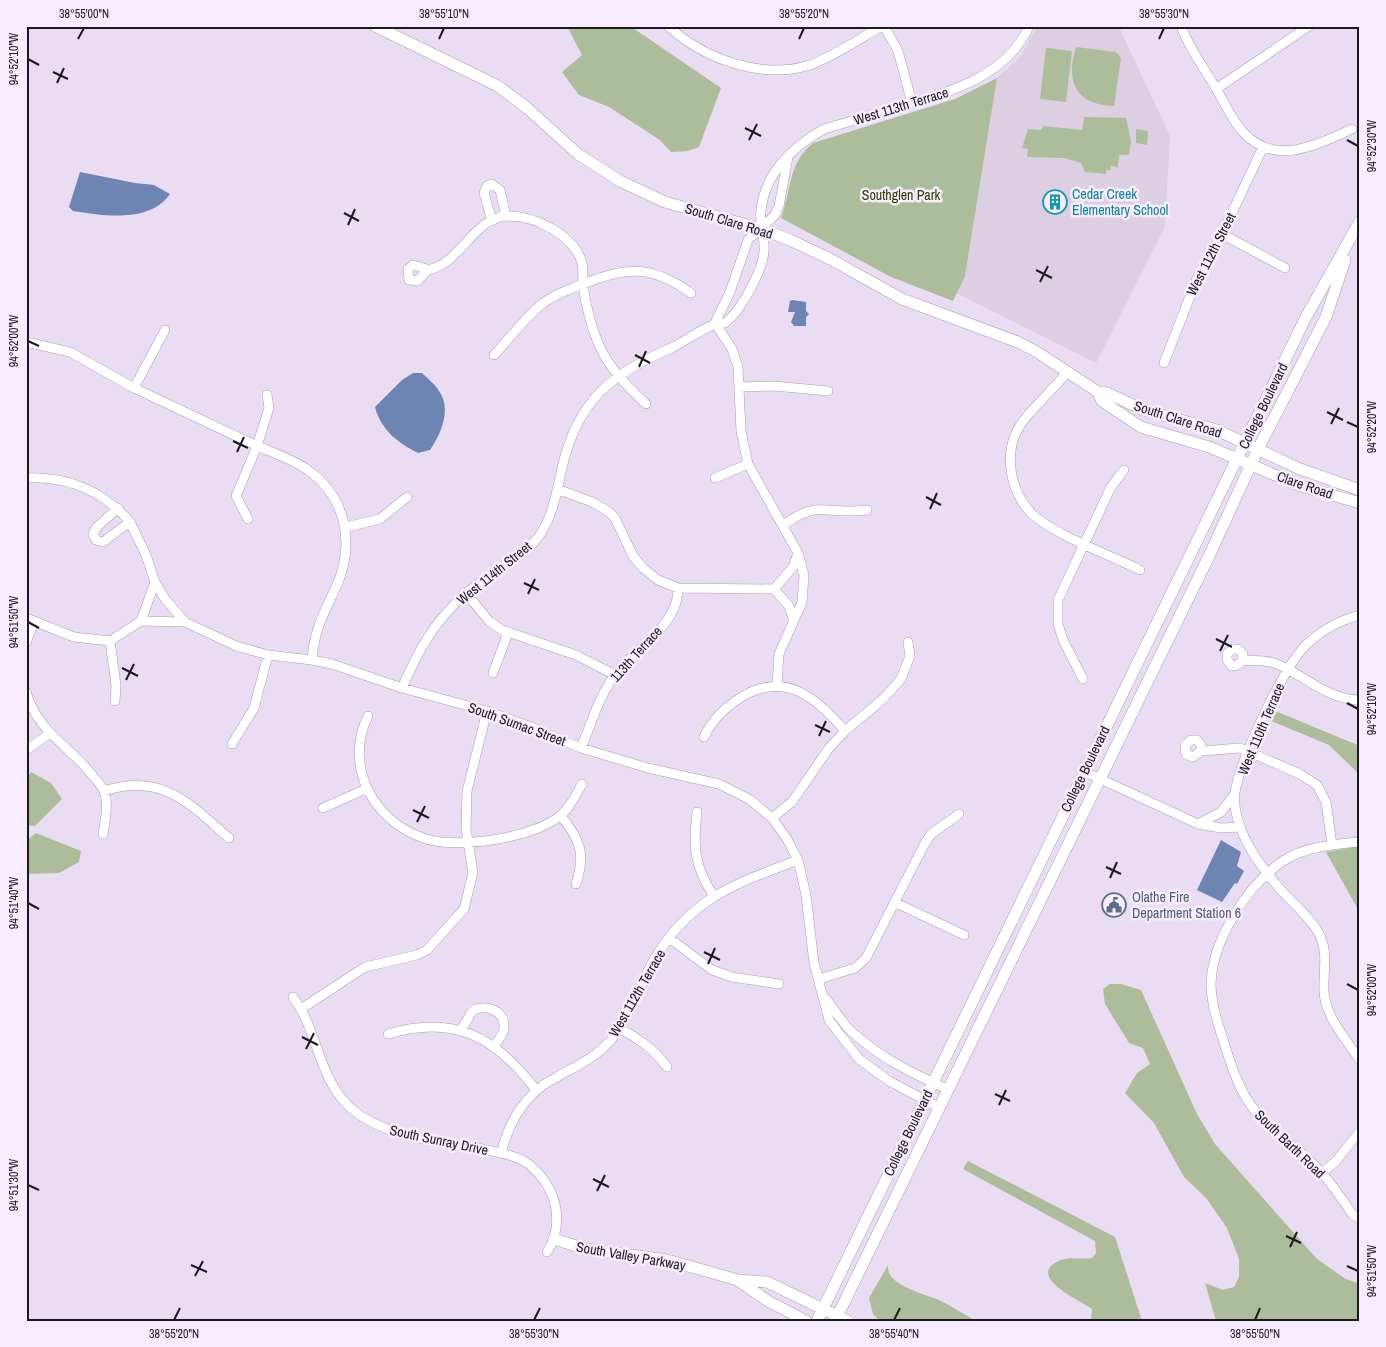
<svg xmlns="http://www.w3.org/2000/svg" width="1386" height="1347" font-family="'Archivo Narrow',sans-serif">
<rect width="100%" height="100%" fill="#eaddf3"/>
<!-- education -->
<path fill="#ddcfe2" d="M1036,28L1120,29L1170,136L1165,227L1096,363L956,293L965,276L997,78L1020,57Z"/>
<!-- green -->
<path fill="#adbc9b" d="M567,26H630L721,88L699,147L688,151L671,152L660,140L609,107L579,95L562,72L582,55Z
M1076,47L1116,52L1121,58L1114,106C1076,105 1065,82 1076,47Z
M1046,48L1072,51L1066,102L1040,99Z
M997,78L965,276L953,301L891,277L781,218C792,189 787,165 813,143L955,99Z
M1084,117L1126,118L1131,141L1129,155H1119L1118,167L1111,166L1110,170H1106V174L1085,172L1081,163L1064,158L1027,157L1028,149L1022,148L1028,129L1041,130L1043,126L1082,130Z
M1136,129L1148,131L1147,145L1136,143Z
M1273,710L1360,746V775L1329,745L1269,720Z
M31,772L51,783L62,799L35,826L26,825V780Z
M36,833L81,851L79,862L59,873L26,874V841Z
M1360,846V913L1326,852Z
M1110,984H1121L1141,990L1197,1114L1215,1144L1316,1258L1344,1278L1360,1284V1321H1216L1205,1283L1223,1290L1234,1287L1239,1277V1259L1227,1228L1206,1198L1184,1177L1154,1123L1125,1093L1137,1073L1150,1064L1143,1048L1129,1043L1105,1004L1103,989Z
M968,1161L1115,1237L1142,1321H1091L1092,1309C1079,1300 1023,1275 1061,1260C1071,1256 1082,1260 1092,1258L1096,1253L1095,1241L963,1169Z
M888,1265C885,1286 927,1294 941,1301C953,1307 964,1314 976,1321H880L873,1314L869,1298Z"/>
<!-- water -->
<path fill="#6e85b3" d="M80,172L135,183L154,185L170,194C150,223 104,216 73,211L69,207Z
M792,300L806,302V311L809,314L806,317V326H794L791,322L795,312H788L790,301Z
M413,373H422C428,379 435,384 439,391C452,409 441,434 430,450L418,453C398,443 381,430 375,407L402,380Z
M1221,840L1241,852L1237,866L1244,871L1237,884L1235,883L1222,902L1197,890Z"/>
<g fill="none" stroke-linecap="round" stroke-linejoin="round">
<!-- street casing -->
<g stroke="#a99db2" stroke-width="10">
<path id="street" d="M668,26C704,59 762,80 810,65C835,56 859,39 882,26
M884,26L898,51L912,103
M1181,26C1189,49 1205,69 1217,90C1225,104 1232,120 1243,132C1275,167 1316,145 1352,129
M1216,89L1309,26
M492,221L484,193L487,186L492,184L500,190L506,216
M1222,234L1285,268
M428,270L417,281L409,280L408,269L413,265C419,266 426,270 431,269C461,262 474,217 508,216C536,216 574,235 582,263C584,270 582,278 583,286C586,305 591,327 599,345C609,368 627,386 646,404
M715,323L732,349L738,367L741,431L748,464L798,553L804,575L802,602L779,654L777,685
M715,323L730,292L748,240L775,215L779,206L788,157
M165,330L134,388L257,446L236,496L248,519
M26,342L70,352L134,388
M494,355C510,338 524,319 542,304C554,294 569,290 583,284C627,266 651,265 691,293
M1164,363L1198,276L1222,234L1263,147
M1067,372C1053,391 1025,413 1016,433C1004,459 1012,494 1032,514C1053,534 1112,556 1140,570
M739,387L774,386L828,391
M267,395L269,408L257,446C274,453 295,460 309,471C347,498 355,546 336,587C324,613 314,630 312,660
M26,478C67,476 103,491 130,522L103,542L96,540L93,534L97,527L118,508
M715,478L748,464
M557,489L592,502L609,512L615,518L633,556L643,568L658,580L678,588L774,589L793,567L798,553
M130,522L146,555L155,582L165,599L185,622L215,636L236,646L268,655L312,660L332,664L402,688L487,711L531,727L581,748L648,768L719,784L749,799L772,818L787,839L798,860L806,895L814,963L829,1020L859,1059L889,1081L938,1107
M783,525C793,519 803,511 815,510C832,509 849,513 867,510
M346,527L380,519L407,497
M774,589L789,606L793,619
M466,593L489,621L502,630L576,655L615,675
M1360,615C1341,620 1322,630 1307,644C1283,667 1241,758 1235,792C1233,803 1237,819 1241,829C1249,851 1265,871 1280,889C1294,905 1312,918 1321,938C1328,955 1323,974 1324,991C1325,1017 1346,1039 1360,1060
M26,618L74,637L110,641L141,621L155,582
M141,621L185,622
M110,641L116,685L115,701
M26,643L34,621
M1243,660V654L1238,649H1233L1227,654V660L1232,666L1238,665L1243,660C1253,661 1265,660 1274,663C1304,674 1327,700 1360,700
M493,673L508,633
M1083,679L1063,640L1058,624V600L1111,487L1124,470
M402,688C418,651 432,625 462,597C485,574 519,562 539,536C553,517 557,490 562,468C577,401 611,374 671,348C689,340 707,323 725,323C741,311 766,266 764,246C764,234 759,223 761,211C764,174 793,146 824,129C849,122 875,114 901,106C949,92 1007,77 1029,26
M26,692C38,733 69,745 93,776C96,780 102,786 104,791C109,803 105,821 103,834
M368,716C344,765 372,820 423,838C455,850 535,838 561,815C571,807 576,794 582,784
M704,737C712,720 724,708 740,698C784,670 816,697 845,731
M232,744L254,708L268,655
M581,748C591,724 599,696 615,675C635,648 679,625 678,588
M26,750L49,734
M1201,751V745L1197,740H1191L1185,745L1186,754L1193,757L1201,751L1240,748L1300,774L1317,785L1326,802L1332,845
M1083,771L1198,824L1221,828L1239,827
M104,791C162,772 190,804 229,838
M323,808L366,789
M697,812C693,847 694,865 713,895
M561,816C580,839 586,854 576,884
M772,818L792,802L829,748L845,731L883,699L901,679L910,656L908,642
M1198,824L1221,812L1235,794
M1360,842C1335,844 1304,847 1283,861C1247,885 1211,942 1211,986C1212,1009 1220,1030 1227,1052C1233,1070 1239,1088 1250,1104C1269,1131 1299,1148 1321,1172C1333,1185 1343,1201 1353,1215L1360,1218
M896,903L964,935
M669,938L712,970L732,977L779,984
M819,979L855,968L866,958L924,845L931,834L959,814
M293,997C319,1032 318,1081 353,1110C387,1138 439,1141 482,1149C496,1152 510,1154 522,1160C539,1169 553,1190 556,1209C558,1225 556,1239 547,1252
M826,999C834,1009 841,1021 850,1030C878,1057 912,1073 947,1089
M301,1009L365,967L417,955L427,950L464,909L473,873L466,829L467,791L487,711
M619,1028C639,1039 654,1049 667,1067
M461,1030L473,1010C487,1004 506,1011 504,1029C503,1035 498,1041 494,1046
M388,1034C454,1014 496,1037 536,1090
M501,1153C510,1120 525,1093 557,1077C576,1066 595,1058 610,1041C630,1017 639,985 655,958C692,897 735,884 798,860
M1322,1173L1336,1161L1360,1131"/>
</g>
<!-- secondary casing -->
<g stroke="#a99db2" stroke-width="12">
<path id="secondary" d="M375,26L498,86L527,108L578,154L620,181L665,202L761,229L790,240L832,260L902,299L1018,342L1037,352L1098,392L1107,393L1144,410L1217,430L1300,469L1360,490
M1098,392L1102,401L1141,427L1209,447L1301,486L1360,503
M554,1239L586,1249L667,1260L738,1280L767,1282L848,1321
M739,1281L768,1301L806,1321
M817,1321L1306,317L1360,221
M835,1321L1210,554L1258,449L1326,317L1345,260"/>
</g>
<!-- street -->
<use href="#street" stroke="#fff" stroke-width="9"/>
<!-- secondary -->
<use href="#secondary" stroke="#fff" stroke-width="11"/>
</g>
<!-- ticks -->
<path fill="none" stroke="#1d1920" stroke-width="2" d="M78,39L84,28M439,39L444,28M799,39L804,28M1159,39L1164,28M28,59L39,65M53,72L68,79M57,83L64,68M745,128L761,136M749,140L757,124M1347,140L1358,146M344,213L359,221M348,225L355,209M1036,270L1052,278M1040,282L1048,266M28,341L39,346M635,355L650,363M639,367L646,351M1327,412L1343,420M1347,422L1358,427M1331,424L1339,408M233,441L248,448M237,452L244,437M926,497L941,505M930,509L937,493M524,583L539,590M528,594L535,579M28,622L39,628M1216,639L1232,647M1220,651L1228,635M122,668L138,676M126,680L134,664M1347,703L1358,709M815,725L830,732M819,736L826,721M413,810L429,818M417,822L425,806M1106,867L1121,874M1110,878L1117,862M28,903L39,909M704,952L720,960M708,964L715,948M1347,984L1358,990M302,1037L318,1045M306,1049L314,1033M995,1094L1010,1101M999,1105L1006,1090M593,1179L609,1187M28,1185L39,1190M597,1191L605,1175M1286,1236L1301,1243M1290,1247L1297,1232M191,1265L207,1272M1347,1266L1358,1271M195,1276L203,1261M174,1320L180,1308M534,1320L540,1308M894,1320L900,1308M1255,1320L1260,1308"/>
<!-- icons -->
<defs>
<g id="building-ring" transform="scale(1.25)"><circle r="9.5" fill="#f6ecfd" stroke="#0f9aa8" stroke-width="1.5"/><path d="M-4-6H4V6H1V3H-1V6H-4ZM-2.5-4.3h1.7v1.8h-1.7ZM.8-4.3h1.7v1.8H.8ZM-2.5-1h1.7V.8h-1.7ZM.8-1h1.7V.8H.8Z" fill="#0f9aa8"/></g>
<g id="civic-ring" transform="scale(1.25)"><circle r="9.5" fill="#f6ecfd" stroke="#5c6f8a" stroke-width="1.5"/><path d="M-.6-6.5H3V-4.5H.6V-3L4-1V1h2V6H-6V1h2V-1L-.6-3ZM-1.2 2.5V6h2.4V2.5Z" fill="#5c6f8a"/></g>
</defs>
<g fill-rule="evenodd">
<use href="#building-ring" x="1055" y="202"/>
<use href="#civic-ring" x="1114" y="905"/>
</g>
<g text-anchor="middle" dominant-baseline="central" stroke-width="5" stroke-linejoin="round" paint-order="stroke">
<!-- street labels -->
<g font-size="14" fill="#1d1920" stroke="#f6ecfd">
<text transform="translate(901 106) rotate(-17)">West 113th Terrace</text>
<text transform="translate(729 221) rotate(17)">South Clare Road</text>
<text transform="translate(1211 254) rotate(-63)">West 112th Street</text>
<text transform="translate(1263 406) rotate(-64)">College Boulevard</text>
<text transform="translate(1178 419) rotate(18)">South Clare Road</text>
<text transform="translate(1305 485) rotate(19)">Clare Road</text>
<text transform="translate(494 573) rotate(-39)">West 114th Street</text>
<text transform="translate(636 654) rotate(-48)">113th Terrace</text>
<text transform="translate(517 724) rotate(20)">South Sumac Street</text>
<text transform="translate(1261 729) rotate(-67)">West 110th Terrace</text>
<text transform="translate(1085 769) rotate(-64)">College Boulevard</text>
<text transform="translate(637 993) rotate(-60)">West 112th Terrace</text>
<text transform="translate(908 1133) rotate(-64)">College Boulevard</text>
<text transform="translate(439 1140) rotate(12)">South Sunray Drive</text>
<text transform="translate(1290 1144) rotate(44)">South Barth Road</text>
<text transform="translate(631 1256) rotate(10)">South Valley Parkway</text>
</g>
<!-- culture labels -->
<g font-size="14" fill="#0d838f" stroke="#f6ecfd" text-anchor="start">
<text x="1072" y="194">Cedar Creek<tspan x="1072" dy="16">Elementary School</tspan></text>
</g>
<!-- park labels -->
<g font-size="14" fill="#2a3d01" stroke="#f6ecfd">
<text x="901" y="195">Southglen Park</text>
</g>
<!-- service labels -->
<g font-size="14" fill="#4e5e75" stroke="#f6ecfd" text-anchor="start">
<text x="1132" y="897">Olathe Fire<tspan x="1132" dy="16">Department Station 6</tspan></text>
</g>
</g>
<!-- border -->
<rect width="1386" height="1347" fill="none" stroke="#f6ecfd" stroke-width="55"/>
<rect x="28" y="28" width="1330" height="1292" fill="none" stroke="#1d1920" stroke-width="2"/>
<g font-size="12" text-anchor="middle" fill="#1d1920">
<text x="84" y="18">38°55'00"N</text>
<text x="444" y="18">38°55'10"N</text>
<text x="804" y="18">38°55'20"N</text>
<text x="1164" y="18">38°55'30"N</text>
<text transform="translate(14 59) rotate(-90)" y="4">94°52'10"W</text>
<text transform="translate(1372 146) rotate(-90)" y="4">94°52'30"W</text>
<text transform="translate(14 341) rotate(-90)" y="4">94°52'00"W</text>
<text transform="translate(1372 427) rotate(-90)" y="4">94°52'20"W</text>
<text transform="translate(14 622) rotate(-90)" y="4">94°51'50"W</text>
<text transform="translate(1372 709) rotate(-90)" y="4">94°52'10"W</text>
<text transform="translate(14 903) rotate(-90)" y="4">94°51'40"W</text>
<text transform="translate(1372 990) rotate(-90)" y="4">94°52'00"W</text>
<text transform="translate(14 1185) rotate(-90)" y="4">94°51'30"W</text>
<text transform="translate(1372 1271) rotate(-90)" y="4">94°51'50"W</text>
<text x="174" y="1338">38°55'20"N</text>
<text x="534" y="1338">38°55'30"N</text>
<text x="894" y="1338">38°55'40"N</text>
<text x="1255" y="1338">38°55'50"N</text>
</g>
</svg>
